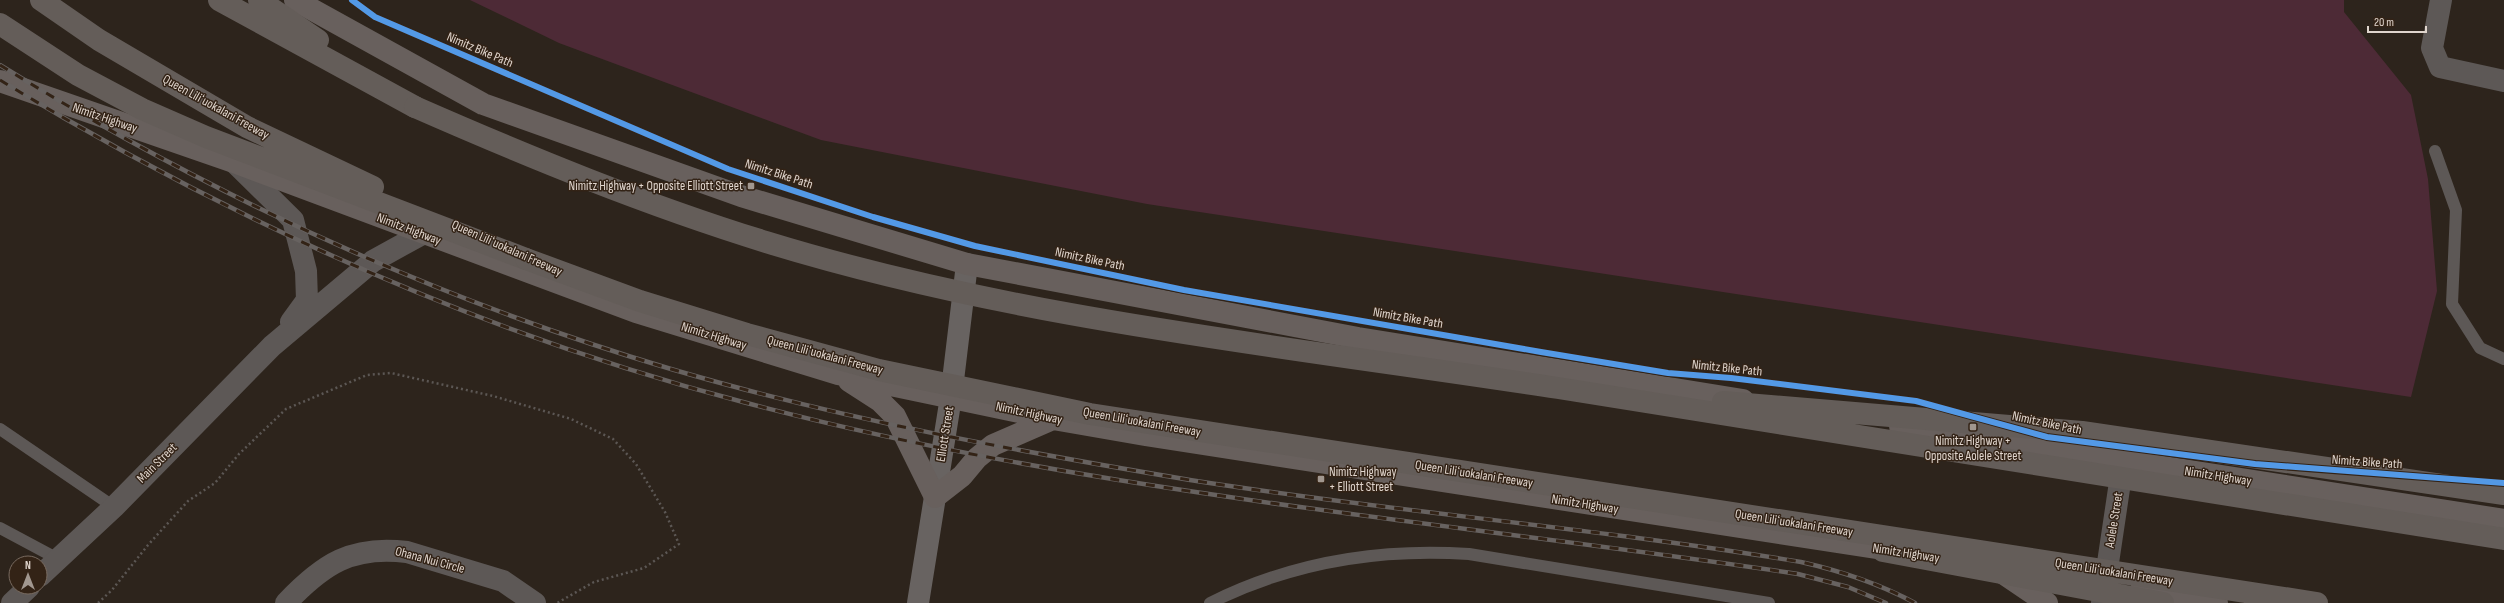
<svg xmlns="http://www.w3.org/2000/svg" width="2504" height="603" font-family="'Sofia Sans Condensed',sans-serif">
<rect width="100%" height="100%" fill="#2d241c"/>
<!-- green -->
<path fill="#4d2a36" d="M470,0H2344V12L2411,95L2428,179L2437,291L2411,397L1147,204L821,140L559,43Z"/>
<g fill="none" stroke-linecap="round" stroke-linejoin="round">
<!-- path -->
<path stroke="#5c5754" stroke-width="2.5" stroke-dasharray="2 3" stroke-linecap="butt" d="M98,603L112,590L148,545L188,501L215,483L239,454L286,409L367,375L391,373L493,396L571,419L613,439L636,464L665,512L679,544L644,568L594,582L557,603"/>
<!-- lane -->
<path stroke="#5d5856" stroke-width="12" d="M2435,151L2456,210L2452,304L2480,348L2504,359
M0,429L114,507
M0,528L58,559
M1210,603C1290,563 1379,548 1469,554L1769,603"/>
<!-- street -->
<path stroke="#5d5856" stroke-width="22" d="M2441,0L2432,48L2440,67L2504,81
M234,162L293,220L306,271L307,300L291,322
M40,576L114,507L272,346L373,261L422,234
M12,603L29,587
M286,603C323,564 352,545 407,552L503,581L535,603
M2102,603L2123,462"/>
<!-- secondary -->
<path stroke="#686361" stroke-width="22" d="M918,603L951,397L967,264"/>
<!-- primary -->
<path stroke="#68605d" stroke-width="22" d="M295,0L483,104L741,196L967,264L1358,338L1743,400
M0,81L234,162L636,312L838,374L1053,419L1145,435L1902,552
M849,381L880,401L895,416L935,497L962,476L977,458L993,445L1053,419
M1900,426L2504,520
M2001,572L2047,603
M2141,590L2217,603"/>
<!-- highway -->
<path stroke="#645d59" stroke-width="22" d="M41,0L99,40L247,127L373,187
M219,0L415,107
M259,0L318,40
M0,24L78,75L142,109L206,137L526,259"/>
<!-- rail casing -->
<g stroke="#676260" stroke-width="4.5">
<path id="rail" d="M0,65C210,195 435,299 671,369C841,419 1016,451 1190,480C1393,512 1598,528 1801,562C1841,571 1878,583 1915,603
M0,80C232,221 480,333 743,402C1089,494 1446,521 1798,574L1848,587L1886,603"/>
</g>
<!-- rail -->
<use href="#rail" stroke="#332316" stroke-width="3" stroke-dasharray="9" stroke-linecap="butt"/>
<!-- highway-bridge -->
<path stroke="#645d59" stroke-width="22" d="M415,107C529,157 646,205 766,242C1023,321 1294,347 1558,388C1874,437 2189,488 2504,539
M526,259L640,301L747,334L879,370L1090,414L2317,603
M1723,402L2082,432L2504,494
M1883,551L2163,603"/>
<!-- cycleway casing -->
<g stroke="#332316" stroke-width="8">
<path id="cycleway" d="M352,0L375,17L728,169L873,217L975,246L1184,290L1541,352L1668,373L1731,378L1916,401L2047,437L2255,464L2504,483"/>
</g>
<!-- cycleway -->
<use href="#cycleway" stroke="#5399e6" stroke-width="6"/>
</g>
<!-- markers -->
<g fill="#a1978f" stroke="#332316" stroke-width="1.5">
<rect x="747" y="182" width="8" height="8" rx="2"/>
<rect x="1969" y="423" width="8" height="8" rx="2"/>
<rect x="1317" y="475" width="8" height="8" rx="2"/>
</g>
<g text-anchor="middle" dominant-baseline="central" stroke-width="3" stroke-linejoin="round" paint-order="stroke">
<!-- street labels -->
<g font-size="13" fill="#e0d5cd" stroke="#332316">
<text transform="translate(480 50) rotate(23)">Nimitz Bike Path</text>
<text transform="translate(216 107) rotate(29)">Queen Liliʻuokalani Freeway</text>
<text transform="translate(105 118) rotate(19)">Nimitz Highway</text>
<text transform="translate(779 174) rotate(18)">Nimitz Bike Path</text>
<text transform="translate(409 229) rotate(21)">Nimitz Highway</text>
<text transform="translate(507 248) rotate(24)">Queen Liliʻuokalani Freeway</text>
<text transform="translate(1090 259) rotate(12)">Nimitz Bike Path</text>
<text transform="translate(1408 318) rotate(10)">Nimitz Bike Path</text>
<text transform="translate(714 336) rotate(17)">Nimitz Highway</text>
<text transform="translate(825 355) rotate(15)">Queen Liliʻuokalani Freeway</text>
<text transform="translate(1727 368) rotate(6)">Nimitz Bike Path</text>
<text transform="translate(1029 413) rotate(12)">Nimitz Highway</text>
<text transform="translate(1142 422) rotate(10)">Queen Liliʻuokalani Freeway</text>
<text transform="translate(2047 423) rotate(12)">Nimitz Bike Path</text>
<text transform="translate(945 434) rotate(-81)">Elliott Street</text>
<text transform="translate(2367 462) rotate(4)">Nimitz Bike Path</text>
<text transform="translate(157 463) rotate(-45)">Main Street</text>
<text transform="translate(1474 474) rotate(9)">Queen Liliʻuokalani Freeway</text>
<text transform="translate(2218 476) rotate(9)">Nimitz Highway</text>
<text transform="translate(1585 504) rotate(9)">Nimitz Highway</text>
<text transform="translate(2114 520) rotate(-81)">Aolele Street</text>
<text transform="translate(1794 523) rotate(9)">Queen Liliʻuokalani Freeway</text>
<text transform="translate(1906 553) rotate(9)">Nimitz Highway</text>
<text transform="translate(430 560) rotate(15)">Ohana Nui Circle</text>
<text transform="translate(2114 572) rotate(9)">Queen Liliʻuokalani Freeway</text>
</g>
<!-- poi labels -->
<g font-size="13" fill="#e0d5cd" stroke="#332316" text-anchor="end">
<text x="743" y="186">Nimitz Highway + Opposite Elliott Street</text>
<text x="1973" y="441" text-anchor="middle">Nimitz Highway +<tspan x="1973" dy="15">Opposite Aolele Street</tspan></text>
<text x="1329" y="472" text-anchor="start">Nimitz Highway<tspan x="1329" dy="15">+ Elliott Street</tspan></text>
</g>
</g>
<!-- north arrow -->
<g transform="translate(28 575)"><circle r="19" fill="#332316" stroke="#786a5f"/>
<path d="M0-3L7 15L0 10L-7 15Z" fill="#a1978f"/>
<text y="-6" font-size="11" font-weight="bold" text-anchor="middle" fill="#e0d5cd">N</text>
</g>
<!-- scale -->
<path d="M2368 26v6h58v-6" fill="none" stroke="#e0d5cd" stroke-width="2"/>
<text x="2374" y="26" font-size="12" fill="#e0d5cd" stroke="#332316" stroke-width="3" paint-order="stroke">20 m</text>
</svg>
